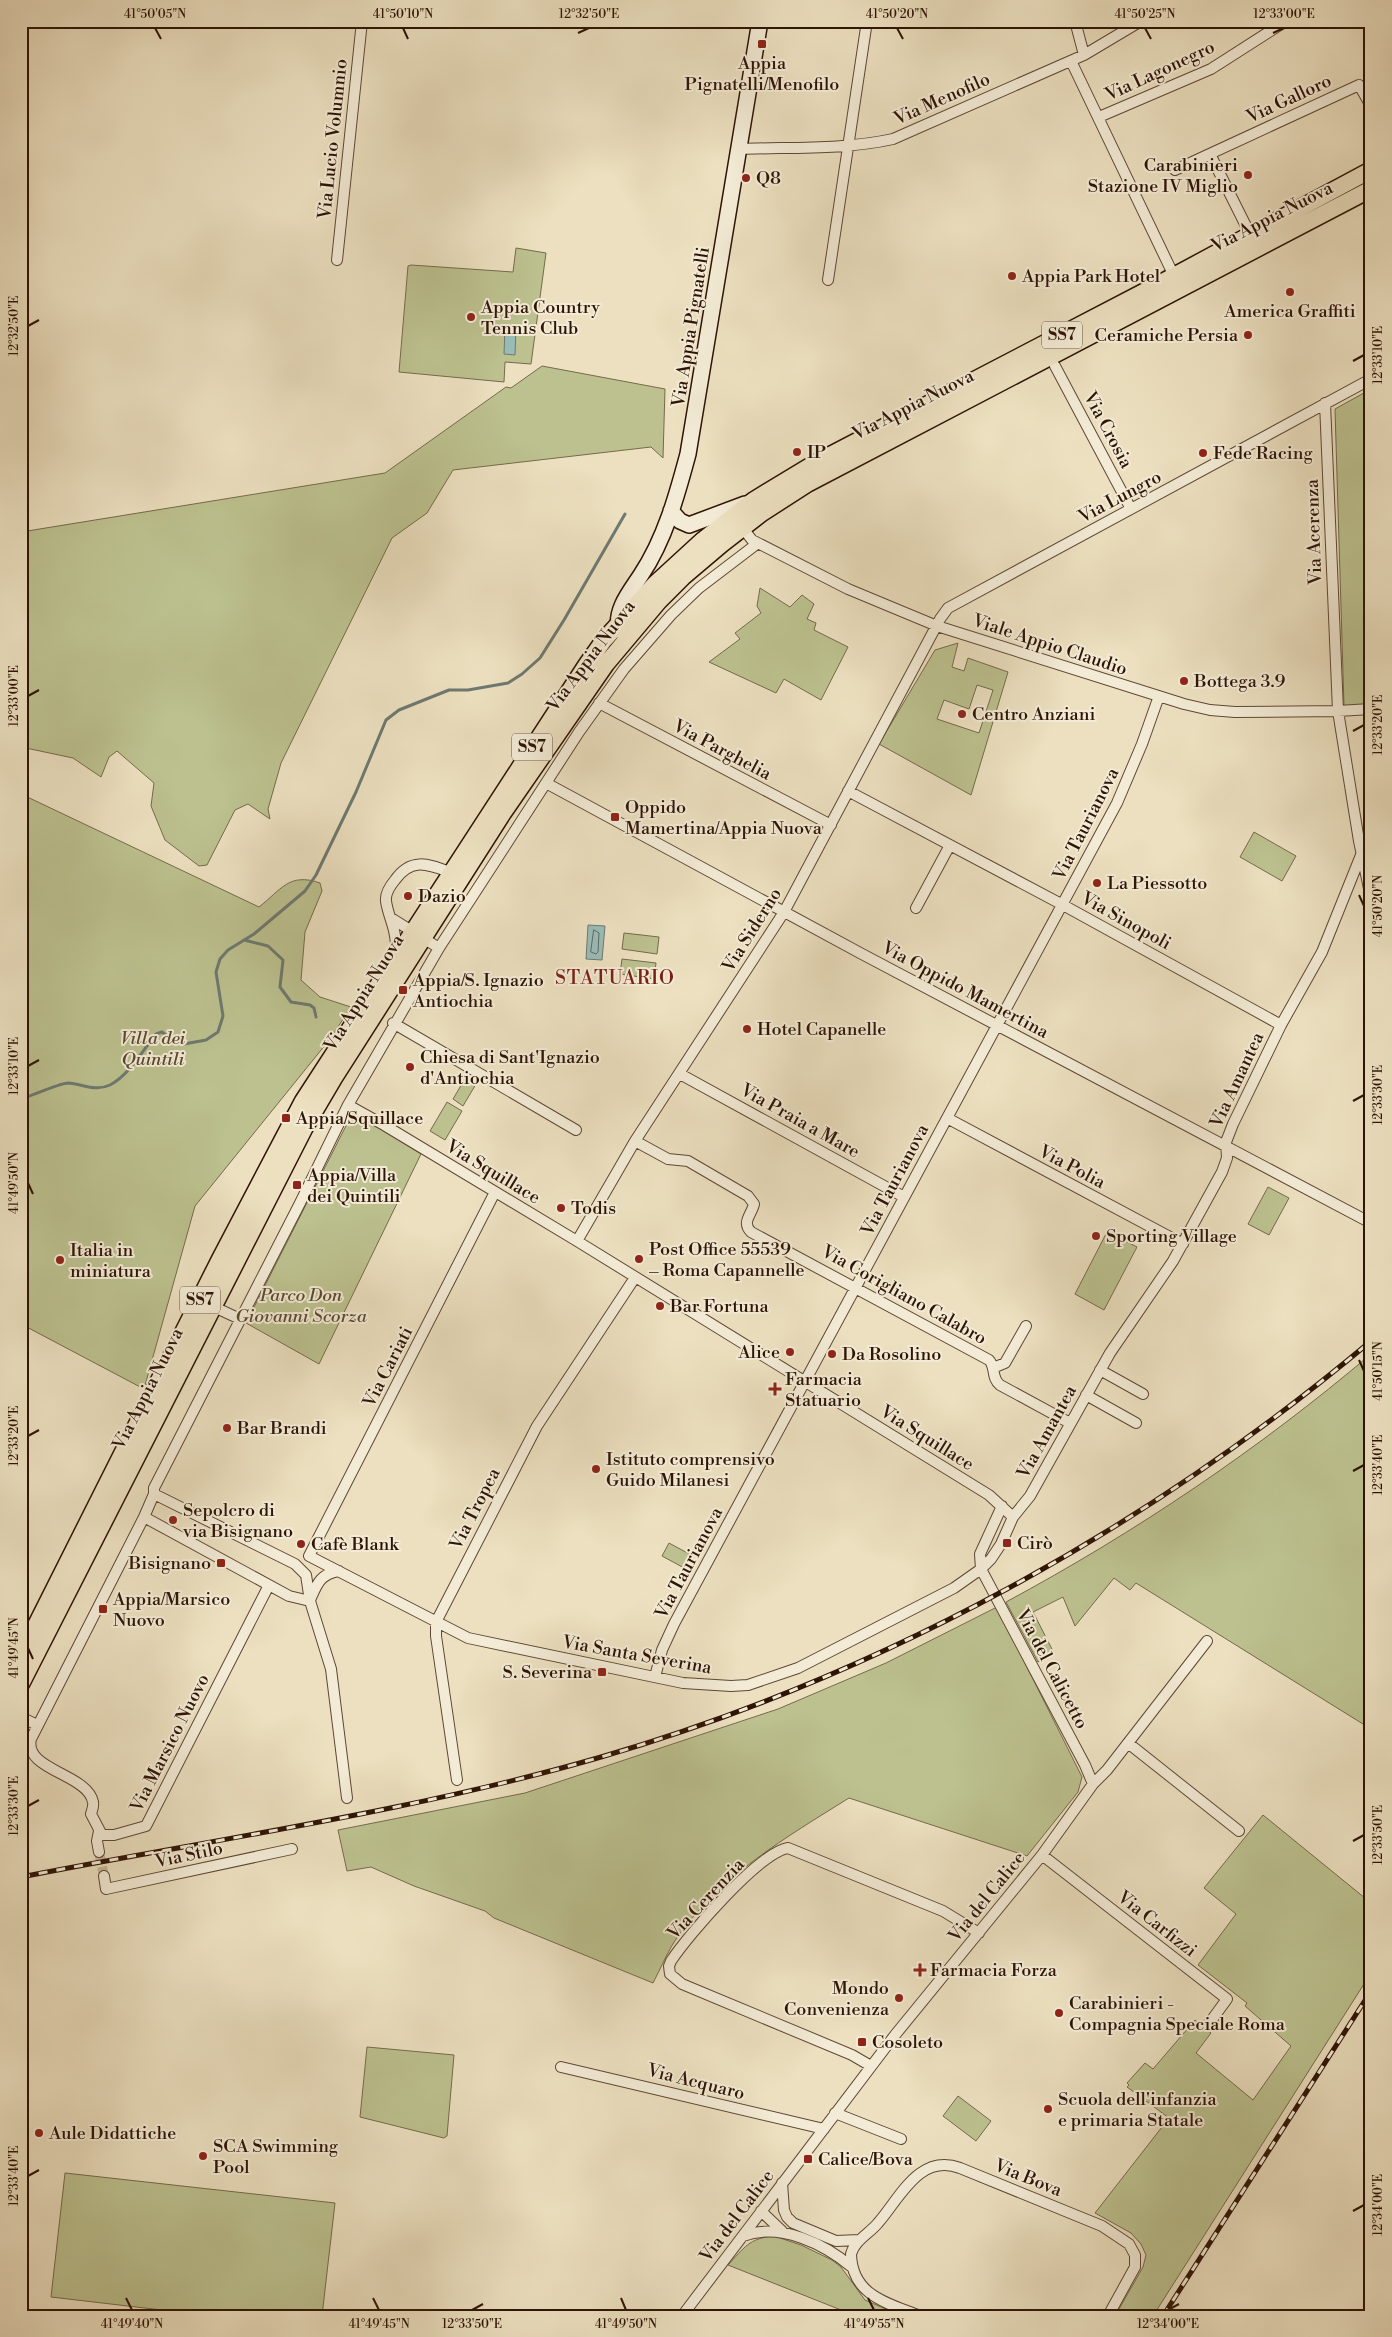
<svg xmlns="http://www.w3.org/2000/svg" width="1392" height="2337" font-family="'Libre Bodoni',serif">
<rect width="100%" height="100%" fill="#ece0c0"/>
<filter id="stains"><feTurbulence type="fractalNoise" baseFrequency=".004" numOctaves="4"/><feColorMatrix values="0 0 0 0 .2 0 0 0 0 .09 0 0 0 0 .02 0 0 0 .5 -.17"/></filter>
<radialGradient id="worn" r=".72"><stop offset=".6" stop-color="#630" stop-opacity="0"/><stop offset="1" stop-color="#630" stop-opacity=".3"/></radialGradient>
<!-- green -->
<path fill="#bcc18f" stroke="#756a4a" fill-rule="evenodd" d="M516,248L546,253L531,364L505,362L504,382L399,372L408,266L411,265L513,272Z
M542,366L665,389L663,458L651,447L453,470L427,513L392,538L281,763L268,809L270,819L248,804L235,810L207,865L199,866L165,840L151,806L154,783L117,751L109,757L101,777L73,758L21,747V532L385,473L506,387L511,388Z
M1371,389V704L1344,706L1335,409Z
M760,588L790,607L802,595L814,604L807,619L816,623L814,630L848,647L821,700L784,679L776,693L709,662L740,639L735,633L761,613L757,606Z
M958,643L952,667L964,671L968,658L1008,672L971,795L879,744L935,650ZM977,685L993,690L979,733L937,719L944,700L969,709Z
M21,794L259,907C281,890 289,872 320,883L322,891L305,932L301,980L320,997L351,1007L330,1039L195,1206L144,1389L21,1324Z
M1254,832L1296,856L1282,881L1240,857Z
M624,933L659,937L657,954L622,949Z
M622,959L656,963L654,979L620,974Z
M466,1077L476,1084L463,1106L453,1099Z
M447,1102L462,1111L445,1140L430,1131Z
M353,1112L421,1154L319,1364L246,1323Z
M1268,1187L1289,1198L1269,1235L1248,1224Z
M1107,1232L1137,1247L1104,1310L1075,1294Z
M1371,1354V1729L1136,1583L1130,1590L1114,1578L1075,1626L1063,1597L1033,1612L1054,1653L1038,1662L1006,1602C1136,1532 1259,1449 1371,1354Z
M669,1543L693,1556L686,1569L662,1556Z
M997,1607L1082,1777L1078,1792L1027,1856L849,1798C785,1838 723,1874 678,1936C668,1950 661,1968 653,1983L494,1918L485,1911L414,1886L371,1867L347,1871L338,1830L525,1793L778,1709L886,1663Z
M1263,1815L1371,1903V1973L1153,2316H1115L1143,2267L1146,2255L1141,2244L1131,2233L1095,2213L1169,2118L1127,2087L1129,2085L1127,2083L1145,2063L1153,2069L1195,2020L1211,2033L1196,2053L1253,2100L1291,2046L1245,2006L1247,2003L1198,1965L1236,1914L1204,1888Z
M367,2047L454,2055L447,2136L444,2138L360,2117Z
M958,2096L991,2121L976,2141L943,2116Z
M65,2173L335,2203L322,2316H213L51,2297Z
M774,2236L801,2245L832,2260L841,2267L865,2300L902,2316H856L728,2265C744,2248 749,2238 774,2236Z"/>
<!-- water -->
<path fill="#99bcb8" stroke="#6e7970" d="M505,327L516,328L515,355L504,354Z
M588,925L605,926L602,960L586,959Z"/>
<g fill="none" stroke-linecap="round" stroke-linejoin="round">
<!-- shore -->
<path stroke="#64685e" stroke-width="1" d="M594,930L599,933L598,952L596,954L591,952Z"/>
<!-- stream -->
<path stroke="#6e7970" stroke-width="3" d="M244,940L268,946L283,960L280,987L291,1002L310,1005L314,1008L316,1017
M21,1100C26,1097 62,1083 68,1083C83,1084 95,1092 110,1085C130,1074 142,1051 156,1034L162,1032L175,1042L184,1044L206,1040L218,1032L223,1016L216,972L220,959L228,950L254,934L305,891L316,875L356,792L386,720L399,710L449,690H468L508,683L522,674L540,658L564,620L625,514"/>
<!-- minor-tunnel -->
<path stroke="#c6b79b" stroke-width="10" stroke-dasharray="10 5" stroke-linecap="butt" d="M99,1852L104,1876"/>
<!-- minor casing -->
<g stroke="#5e4734" stroke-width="12">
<path id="minor" d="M1075,21L1084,55
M1071,61L1174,276
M1099,117L1211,69L1286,21
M739,149C790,147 843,150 893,139L1084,55L1141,21
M1210,154L1250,234
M1175,170L1359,85L1371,106
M337,260L362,21
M828,280L867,21
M1055,366L1131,509
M1325,403L1338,711L1359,841L1371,898
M744,522L745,531L752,540L848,589L937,626L1184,704L1210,710L1235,712L1338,711L1371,709
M599,703L831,825
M546,783L862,954L1371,1223
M848,791L1063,905L1281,1025
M916,908L950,845
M391,918L439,948
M397,955C396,946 396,936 393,927C391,919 387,910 386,901C385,893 390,886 395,880C411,857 428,864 450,872
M393,1023L576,1130
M680,1074L904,1197
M947,1118L1183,1244
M635,1141L668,1159L688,1161L748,1196L754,1204C752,1214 741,1222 751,1232L989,1360C996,1367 991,1378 1000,1385L1070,1423
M577,1241L635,1141L784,912L940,619L948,608L1371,379
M212,1306L240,1319
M993,1368L1005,1363L1026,1326
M1100,1370L1143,1394
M1086,1395L1136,1423
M154,1494L295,1564L306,1575L310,1601L331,1669L347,1798
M1002,1506L980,1554L981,1569L1085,1765L1093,1784
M144,1517L289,1596L310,1601
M1013,1517L1030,1496L1110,1353L1173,1261L1222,1172L1227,1158L1226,1142L1233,1124L1281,1025L1322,952L1361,855
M309,1556L468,1638L683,1683L731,1686L748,1685L798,1668L954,1588L981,1569L991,1559L1001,1544L1013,1517L989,1495L577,1241L384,1125L348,1105
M309,1556L495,1192
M269,1585L146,1826L114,1835H102L91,1814C92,1810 94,1806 93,1802C88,1774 23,1770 31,1739L144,1517L154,1494V1488L300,1203L348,1105L439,948L579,732L624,669L671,615L699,588L758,543
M310,1600C317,1584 320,1574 339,1571
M655,1677L662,1650L674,1624L1117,803L1142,744L1159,696
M21,1717L37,1725
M1128,1743L1239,1831
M457,1780L436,1636V1622L537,1426L634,1279
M99,1852L97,1841L99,1831
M1042,1855L1227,1999L1208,2025
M104,1876L106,1889L292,1849
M871,2066L852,2055L682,1984L670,1974L669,1966L671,1961C689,1934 759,1853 788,1848L943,1911L979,1933
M561,2067L824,2129
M835,2113L901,2139
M782,2183L784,2210L787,2217L793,2223L836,2241L859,2240
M761,2211L782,2231
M743,2236C780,2222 825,2244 853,2268
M682,2316L895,2035L1042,1855L1093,1784L1107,1770L1207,1641
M920,2316C888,2303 852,2296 851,2254C855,2240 869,2234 878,2223C900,2198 919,2153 960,2168L1102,2226L1129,2244L1135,2255V2267L1108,2316"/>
</g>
<!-- secondary casing -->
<g stroke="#2e1405" stroke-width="18">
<path id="secondary" d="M671,511L680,521L689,525L745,504
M619,630C615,609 630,592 641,575C665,539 677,495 688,454L760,21"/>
</g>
<!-- primary casing -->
<g stroke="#2e1405" stroke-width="19">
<path id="primary" d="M21,1655L220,1259L303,1101L587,664L604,640L655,584L703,540L754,500L815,463L1157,285L1371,170
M21,1684L304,1129L334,1078L503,813L606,664L659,601L683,577L722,544L762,513L807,484L1371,189"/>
</g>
<!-- minor -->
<use href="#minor" stroke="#f3ebd6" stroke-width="10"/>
<!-- secondary -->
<use href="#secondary" stroke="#f3ebd6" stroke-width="15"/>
<!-- primary -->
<use href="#primary" stroke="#ece0c0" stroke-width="16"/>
<!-- rail casing -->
<g stroke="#2e1405" stroke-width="5">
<path id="rail" d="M21,1877C215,1839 411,1812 601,1757C882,1675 1147,1529 1371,1341
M1163,2316L1371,1991"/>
</g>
<!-- rail -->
<use href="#rail" stroke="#f3ebd6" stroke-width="3" stroke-dasharray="9" stroke-linecap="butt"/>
</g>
<!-- ticks -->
<path fill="none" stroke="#2e1405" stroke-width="2" d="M155,28L161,39M403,28L408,39M897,28L903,39M1145,28L1151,39M578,33L589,28M1273,33L1284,28M28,326L39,320M1353,361L1364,355M28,696L39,690M1353,731L1364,725M1359,895L1364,906M28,1066L39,1060M1353,1101L1364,1095M28,1183L33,1194M1359,1360L1364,1371M28,1436L39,1430M1353,1471L1364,1465M28,1648L33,1659M28,1806L39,1800M1353,1841L1364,1835M28,2176L39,2170M1353,2211L1364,2205M126,2298L132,2310M373,2298L379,2310M621,2298L626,2310M868,2298L874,2310M472,2310L483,2304M1168,2310L1179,2304"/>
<!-- markers -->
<g fill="#8f2418" stroke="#f3ebd6" stroke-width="2">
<rect x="757" y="39" width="10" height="10" rx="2.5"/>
<circle cx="1248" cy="175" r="5"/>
<circle cx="746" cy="178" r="5"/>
<circle cx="1012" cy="276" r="5"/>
<circle cx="1290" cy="292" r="5"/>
<circle cx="471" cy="317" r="5"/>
<circle cx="1248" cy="335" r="5"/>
<circle cx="797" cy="452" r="5"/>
<circle cx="1203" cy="453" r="5"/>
<circle cx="1184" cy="681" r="5"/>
<circle cx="962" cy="714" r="5"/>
<rect x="610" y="812" width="10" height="10" rx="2.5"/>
<circle cx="1097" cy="883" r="5"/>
<circle cx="408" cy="896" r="5"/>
<rect x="398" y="985" width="10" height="10" rx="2.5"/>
<circle cx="747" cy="1029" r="5"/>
<circle cx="410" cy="1067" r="5"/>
<rect x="281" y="1113" width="10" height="10" rx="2.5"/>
<rect x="292" y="1180" width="10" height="10" rx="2.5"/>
<circle cx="561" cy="1208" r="5"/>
<circle cx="1096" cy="1236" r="5"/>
<circle cx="639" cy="1259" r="5"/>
<circle cx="60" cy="1260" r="5"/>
<circle cx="660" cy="1306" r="5"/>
<circle cx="790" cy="1352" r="5"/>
<circle cx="832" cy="1354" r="5"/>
<path d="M772.5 1381.5h5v5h5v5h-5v5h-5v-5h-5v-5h5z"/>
<circle cx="227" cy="1428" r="5"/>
<circle cx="596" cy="1469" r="5"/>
<circle cx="173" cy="1520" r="5"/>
<rect x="1002" y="1538" width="10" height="10" rx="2.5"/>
<circle cx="301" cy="1544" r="5"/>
<rect x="216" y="1558" width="10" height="10" rx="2.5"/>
<rect x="98" y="1604" width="10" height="10" rx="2.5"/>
<rect x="597" y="1667" width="10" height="10" rx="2.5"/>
<path d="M917.5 1962.5h5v5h5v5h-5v5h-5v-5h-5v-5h5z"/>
<circle cx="899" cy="1998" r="5"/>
<circle cx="1059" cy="2013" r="5"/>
<rect x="857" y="2037" width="10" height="10" rx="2.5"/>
<circle cx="1048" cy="2109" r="5"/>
<circle cx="39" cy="2133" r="5"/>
<circle cx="203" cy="2156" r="5"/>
<rect x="803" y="2154" width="10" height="10" rx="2.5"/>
</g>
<g text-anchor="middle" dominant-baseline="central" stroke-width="4" stroke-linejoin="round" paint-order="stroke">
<!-- shield labels -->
<g fill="#f3ebd6" stroke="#695444" stroke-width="1">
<rect x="1042" y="321.5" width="40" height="27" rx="4"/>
<rect x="512" y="733.5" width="40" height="27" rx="4"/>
<rect x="180" y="1286.5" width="40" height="27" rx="4"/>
</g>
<g font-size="16" font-weight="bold" fill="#2e1405">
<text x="1062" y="335">SS7</text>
<text x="532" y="747">SS7</text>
<text x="200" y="1300">SS7</text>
</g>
<!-- poi labels -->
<g font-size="18" fill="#2e1405" stroke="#f3ebd6" text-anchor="start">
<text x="762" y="63" text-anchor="middle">Appia<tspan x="762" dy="21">Pignatelli/Menofilo</tspan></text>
<text x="1238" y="165" text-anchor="end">Carabinieri<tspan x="1238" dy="21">Stazione IV Miglio</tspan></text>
<text x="756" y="178">Q8</text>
<text x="1022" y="276">Appia Park Hotel</text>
<text x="481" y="307">Appia Country<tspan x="481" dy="21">Tennis Club</tspan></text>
<text x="1290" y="311" text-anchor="middle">America Graffiti</text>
<text x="1238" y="335" text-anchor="end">Ceramiche Persia</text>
<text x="807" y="452">IP</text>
<text x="1213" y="453">Fede Racing</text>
<text x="1194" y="681">Bottega 3.9</text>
<text x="972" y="714">Centro Anziani</text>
<text x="625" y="807">Oppido<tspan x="625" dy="21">Mamertina/Appia Nuova</tspan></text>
<text x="1107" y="883">La Piessotto</text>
<text x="418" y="896">Dazio</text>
<text x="413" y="980">Appia/S. Ignazio<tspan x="413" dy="21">Antiochia</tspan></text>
<text x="757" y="1029">Hotel Capanelle</text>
<text x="420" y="1057">Chiesa di Sant'Ignazio<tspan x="420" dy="21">d'Antiochia</tspan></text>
<text x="296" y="1118">Appia/Squillace</text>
<text x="307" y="1175">Appia/Villa<tspan x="307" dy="21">dei Quintili</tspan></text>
<text x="571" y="1208">Todis</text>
<text x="1106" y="1236">Sporting Village</text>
<text x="649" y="1249">Post Office 55539<tspan x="649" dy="21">– Roma Capannelle</tspan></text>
<text x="70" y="1250">Italia in<tspan x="70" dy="21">miniatura</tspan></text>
<text x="670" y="1306">Bar Fortuna</text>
<text x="780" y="1352" text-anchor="end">Alice</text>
<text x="842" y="1354">Da Rosolino</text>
<text x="785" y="1379">Farmacia<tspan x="785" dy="21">Statuario</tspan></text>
<text x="237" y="1428">Bar Brandi</text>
<text x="606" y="1459">Istituto comprensivo<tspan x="606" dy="21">Guido Milanesi</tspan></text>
<text x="183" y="1510">Sepolcro di<tspan x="183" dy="21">via Bisignano</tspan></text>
<text x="1017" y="1543">Cirò</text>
<text x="311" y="1544">Cafè Blank</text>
<text x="211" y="1563" text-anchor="end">Bisignano</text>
<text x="113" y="1599">Appia/Marsico<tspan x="113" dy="21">Nuovo</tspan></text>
<text x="592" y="1672" text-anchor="end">S. Severina</text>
<text x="930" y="1970">Farmacia Forza</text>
<text x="889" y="1988" text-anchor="end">Mondo<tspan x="889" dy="21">Convenienza</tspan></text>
<text x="1069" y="2003">Carabinieri -<tspan x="1069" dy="21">Compagnia Speciale Roma</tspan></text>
<text x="872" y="2042">Cosoleto</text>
<text x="1058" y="2099">Scuola dell'infanzia<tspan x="1058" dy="21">e primaria Statale</tspan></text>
<text x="49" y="2133">Aule Didattiche</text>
<text x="213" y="2146">SCA Swimming<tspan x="213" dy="21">Pool</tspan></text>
<text x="818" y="2159">Calice/Bova</text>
</g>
<!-- street labels -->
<g font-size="18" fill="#2e1405" stroke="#f3ebd6">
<text transform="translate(1160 71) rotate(-25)">Via Lagonegro</text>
<text transform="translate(942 99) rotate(-24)">Via Menofilo</text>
<text transform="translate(1289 99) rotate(-25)">Via Galloro</text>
<text transform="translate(333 139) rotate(-84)">Via Lucio Volumnio</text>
<text transform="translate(1272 217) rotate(-27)">Via Appia Nuova</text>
<text transform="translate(691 327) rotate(-81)">Via Appia Pignatelli</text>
<text transform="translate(913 405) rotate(-27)">Via Appia Nuova</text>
<text transform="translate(1108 430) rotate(62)">Via Crosia</text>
<text transform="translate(1120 497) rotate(-28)">Via Lungro</text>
<text transform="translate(1314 532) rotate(-92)">Via Acerenza</text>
<text transform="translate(1050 645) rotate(18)">Viale Appio Claudio</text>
<text transform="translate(591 656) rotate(-53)">Via Appia Nuova</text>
<text transform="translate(722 750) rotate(28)">Via Parghelia</text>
<text transform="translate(1086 824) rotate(-63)">Via Taurianova</text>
<text transform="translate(1126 921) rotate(29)">Via Sinopoli</text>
<text transform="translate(752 930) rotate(-58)">Via Siderno</text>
<text transform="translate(965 990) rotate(28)">Via Oppido Mamertina</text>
<text transform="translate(364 993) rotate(-58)">Via Appia Nuova</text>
<text transform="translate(1237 1080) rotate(-65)">Via Amantea</text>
<text transform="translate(800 1121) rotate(29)">Via Praia a Mare</text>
<text transform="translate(1072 1167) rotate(28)">Via Polia</text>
<text transform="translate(493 1172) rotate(31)">Via Squillace</text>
<text transform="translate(895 1180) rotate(-62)">Via Taurianova</text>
<text transform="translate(904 1295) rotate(29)">Via Corigliano Calabro</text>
<text transform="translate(388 1367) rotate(-63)">Via Cariati</text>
<text transform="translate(148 1389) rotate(-63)">Via Appia Nuova</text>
<text transform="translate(1047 1432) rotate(-61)">Via Amantea</text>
<text transform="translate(927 1438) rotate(32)">Via Squillace</text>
<text transform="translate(475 1509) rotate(-63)">Via Tropea</text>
<text transform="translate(689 1563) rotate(-62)">Via Taurianova</text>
<text transform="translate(637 1655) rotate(10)">Via Santa Severina</text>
<text transform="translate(1052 1669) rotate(62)">Via del Calicetto</text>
<text transform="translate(170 1743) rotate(-63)">Via Marsico Nuovo</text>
<text transform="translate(189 1855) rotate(-12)">Via Stilo</text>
<text transform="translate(987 1897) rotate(-51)">Via del Calice</text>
<text transform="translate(706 1899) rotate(-47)">Via Cerenzia</text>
<text transform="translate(1157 1924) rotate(38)">Via Carfizzi</text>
<text transform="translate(696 2082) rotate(14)">Via Acquaro</text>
<text transform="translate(1028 2178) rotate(22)">Via Bova</text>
<text transform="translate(737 2216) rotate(-53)">Via del Calice</text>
</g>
<!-- park labels -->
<g font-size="18" font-style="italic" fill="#59482e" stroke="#f3ebd6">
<text x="153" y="1038">Villa dei<tspan x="153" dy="21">Quintili</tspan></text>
<text x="301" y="1295">Parco Don<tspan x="301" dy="21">Giovanni Scorza</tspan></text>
</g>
<!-- neighbourhood labels -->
<g font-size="19" letter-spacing="1" fill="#7a1f14" stroke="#f3ebd6">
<text x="615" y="978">STATUARIO</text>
</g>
</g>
<!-- margin -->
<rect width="1392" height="2337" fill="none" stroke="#ece0c0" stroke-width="55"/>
<rect x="28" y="28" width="1336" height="2282" fill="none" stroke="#2e1405" stroke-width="2"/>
<g font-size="12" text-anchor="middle" fill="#2e1405">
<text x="155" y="18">41°50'05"N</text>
<text x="403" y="18">41°50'10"N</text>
<text x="589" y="18">12°32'50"E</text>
<text x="897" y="18">41°50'20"N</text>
<text x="1145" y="18">41°50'25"N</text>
<text x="1284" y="18">12°33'00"E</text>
<text transform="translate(14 326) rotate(-90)" y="4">12°32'50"E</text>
<text transform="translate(1378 355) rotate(-90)" y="4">12°33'10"E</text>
<text transform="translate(14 696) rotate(-90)" y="4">12°33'00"E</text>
<text transform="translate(1378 725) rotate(-90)" y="4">12°33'20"E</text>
<text transform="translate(1378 906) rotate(-90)" y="4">41°50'20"N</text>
<text transform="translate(14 1066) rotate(-90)" y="4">12°33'10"E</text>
<text transform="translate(1378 1095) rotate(-90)" y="4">12°33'30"E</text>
<text transform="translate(14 1183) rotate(-90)" y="4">41°49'50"N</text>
<text transform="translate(1378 1371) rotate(-90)" y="4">41°50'15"N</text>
<text transform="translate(14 1436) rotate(-90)" y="4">12°33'20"E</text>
<text transform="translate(1378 1465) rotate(-90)" y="4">12°33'40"E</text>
<text transform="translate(14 1648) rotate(-90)" y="4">41°49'45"N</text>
<text transform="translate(14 1806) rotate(-90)" y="4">12°33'30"E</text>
<text transform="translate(1378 1835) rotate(-90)" y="4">12°33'50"E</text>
<text transform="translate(14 2176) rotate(-90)" y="4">12°33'40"E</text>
<text transform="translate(1378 2205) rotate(-90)" y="4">12°34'00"E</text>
<text x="132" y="2328">41°49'40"N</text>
<text x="379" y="2328">41°49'45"N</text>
<text x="472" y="2328">12°33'50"E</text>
<text x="626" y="2328">41°49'50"N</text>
<text x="874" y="2328">41°49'55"N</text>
<text x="1168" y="2328">12°34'00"E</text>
</g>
<rect width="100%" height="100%" filter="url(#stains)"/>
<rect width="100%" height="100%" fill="url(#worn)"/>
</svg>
